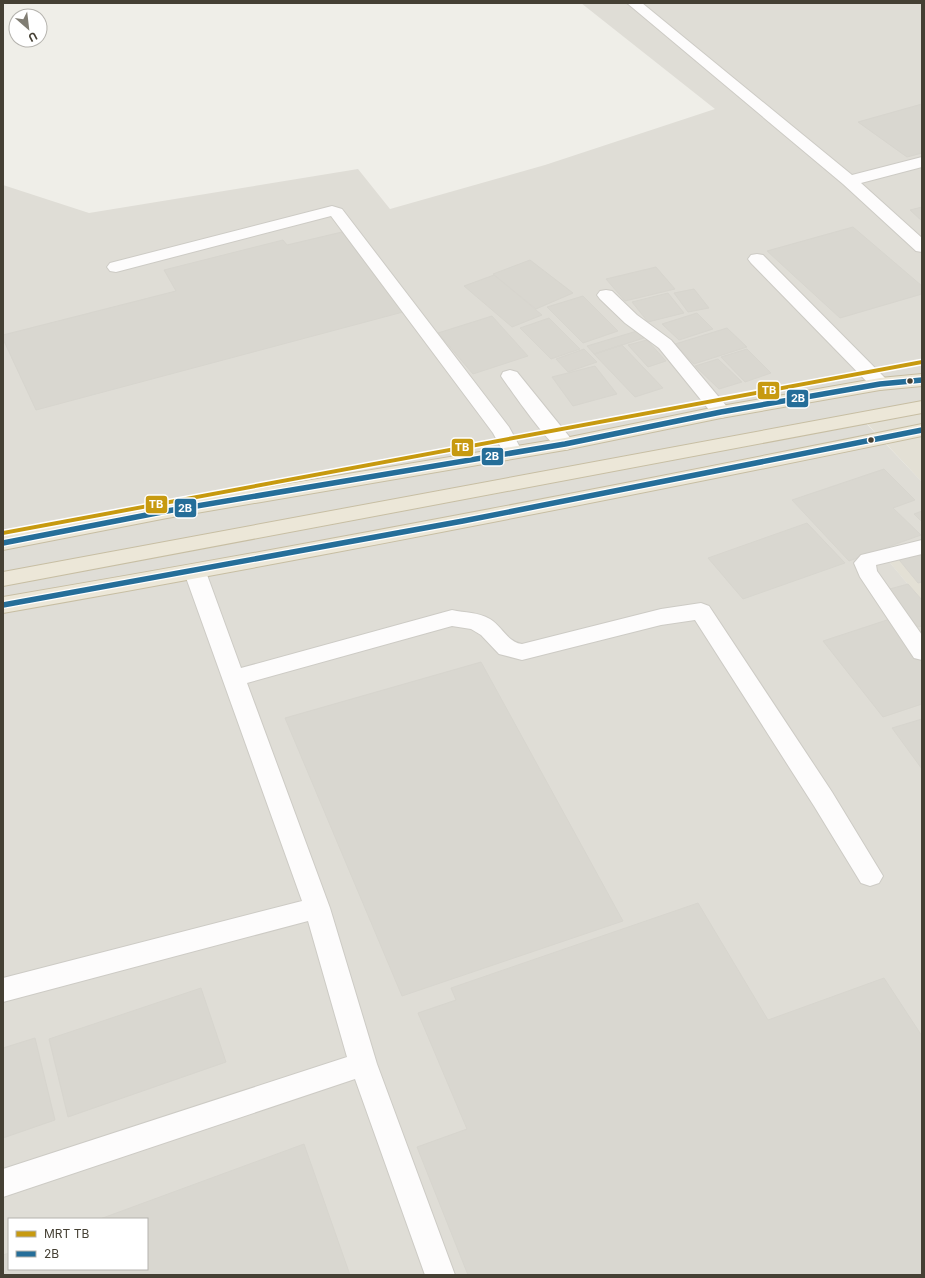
<svg xmlns="http://www.w3.org/2000/svg" width="925" height="1278" font-family="Inter,sans-serif">
<rect width="100%" height="100%" fill="#efeee8"/>
<!-- residential -->
<path fill="#e3e0d5" d="M922,403V482L860,416Z
M922,548V601L886,558Z"/>
<!-- industrial -->
<path fill="#dfddd6" fill-rule="evenodd" d="M581,3H922V403L860,417L922,482V548L886,558L922,601V1275H3V185L89,213L358,169L390,209L545,165L715,109ZM9,1219H147V1269H9Z"/>
<!-- building -->
<path fill="#d9d7d0" stroke="#d7d5ce" d="M922,104V153L907,157L858,122Z
M922,207V221L910,210Z
M853,227L922,286V294L840,318L767,251Z
M342,232L403,312L36,410L3,339V335L176,291L164,270L283,240L287,245Z
M530,260L573,293L536,309L493,274Z
M656,267L675,289L625,301L606,279Z
M494,275L542,315L512,327L464,286Z
M694,289L709,308L688,312L674,293Z
M668,293L684,313L648,322L632,302Z
M583,296L618,331L583,343L547,307Z
M697,313L713,329L679,340L662,324Z
M492,316L528,356L473,374L438,333Z
M549,318L580,349L551,359L520,328Z
M727,328L747,347L694,364L675,344Z
M637,331L644,338L594,354L587,346Z
M647,340L666,361L648,367L628,345Z
M622,345L663,388L635,397L594,354Z
M584,349L597,362L568,372L556,359Z
M747,349L771,373L745,382L721,357Z
M718,359L742,382L719,389L695,366Z
M595,366L617,394L573,406L552,377Z
M884,469L915,500L893,508L921,535L849,561L792,500Z
M922,511V522L914,514Z
M807,523L845,563L743,599L708,558Z
M922,550V582L918,583L896,556Z
M908,584L922,600V626L918,627L886,590Z
M890,619L922,658V704L883,717L823,641Z
M481,662L623,921L402,996L285,718Z
M922,719V769L892,728Z
M698,903L768,1020L884,978L922,1036V1275H468L417,1147L467,1129L418,1013L456,1000L451,988Z
M201,988L226,1062L68,1117L49,1039Z
M35,1038L55,1120L3,1138V1048Z
M304,1144L350,1275H3V1255L9,1253V1269H147V1219H100Z"/>
<g fill="none" stroke-linecap="round" stroke-linejoin="round">
<!-- minor casing -->
<g stroke="#cdcbc5" stroke-width="2">
<path id="minor" d="M627,3H642L852,175L922,157V167L861,183L922,238V252L916,251L843,184Z
M332,206L342,209L509,427L522,451L519,455L512,457L505,455L493,433L331,216L116,272L110,271L107,267L110,263Z
M757,254L763,255L887,380L889,384L887,388L880,390L873,388L751,263L748,259L751,255Z
M606,290L612,291L637,315L671,340L728,408L731,412L728,416L721,418L714,416L659,348L625,323L600,299L597,295L600,291Z
M510,370L517,372L572,440L575,444L572,448C567,450 564,451 560,449C548,444 510,389 501,376L503,372Z
M922,540V554L876,565L877,571L922,635V660L914,658L860,577L854,563L861,555Z
M195,565L202,567L206,572L241,668L452,610C465,613 478,612 490,619C502,626 507,642 522,644L661,609L701,603L709,606L832,792L883,876L879,883L870,886L861,883L814,806L695,620L661,625L522,660L499,654L481,635L471,629L452,626L247,683L330,908L377,1064L455,1275H425L355,1079L3,1197V1169L347,1057L308,921L3,1002V978L302,901L184,572L188,567Z"/>
</g>
<!-- highway casing -->
<g stroke="#c7bea3" stroke-width="2">
<path id="highway" d="M922,374V386L880,390L721,418L565,450L167,518L3,550V536L167,504L565,438L721,406L880,378Z
M922,401V413L3,586V572Z
M922,424V436C616,499 310,559 3,613V597C310,545 616,486 922,424Z"/>
</g>
<!-- minor -->
<use href="#minor" fill="#fdfcfc" fill-rule="evenodd"/>
<!-- highway -->
<use href="#highway" fill="#ece7d8" fill-rule="evenodd"/>
<!-- bus-1 casing -->
<g stroke="#fff" stroke-width="8">
<path id="bus-1" d="M3,543L167,511L565,444L721,412L880,384L922,380
M3,605L463,521L922,430"/>
</g>
<!-- bus-1 -->
<use href="#bus-1" stroke="#256e99" stroke-width="5.5"/>
<!-- metro-1 casing -->
<g stroke="#fff" stroke-width="3">
<path id="metro-1" d="M922,360V364L3,535V531Z"/>
</g>
<!-- metro-1 -->
<use href="#metro-1" fill="#c79a10" fill-rule="evenodd"/>
</g>
<!-- markers -->
<g fill="#454034" stroke="#fff" stroke-width="1.5">
<circle cx="910" cy="381" r="3.5"/>
<circle cx="871" cy="440" r="3.5"/>
</g>
<g stroke="#fff" stroke-width="1.5">
<rect x="757" y="381" width="23" height="19" rx="4" fill="#c79a10"/>
<rect x="786" y="389" width="23" height="19" rx="4" fill="#256e99"/>
<rect x="451" y="438" width="23" height="19" rx="4" fill="#c79a10"/>
<rect x="481" y="447" width="23" height="19" rx="4" fill="#256e99"/>
<rect x="145" y="495" width="23" height="19" rx="4" fill="#c79a10"/>
<rect x="174" y="498" width="23" height="20" rx="4" fill="#256e99"/>
</g>
<g font-size="11" text-anchor="middle" font-weight="bold" fill="#fff">
<text x="769" y="394">TB</text>
<text x="798" y="402">2B</text>
<text x="462" y="451">TB</text>
<text x="492" y="460">2B</text>
<text x="156" y="508">TB</text>
<text x="185" y="512">2B</text>
</g>
<!-- border -->
<rect width="925" height="1278" fill="none" stroke="#454034" stroke-width="8"/>
<!-- legend -->
<rect x="8" y="1218" width="140" height="52" fill="#ffffff" stroke="#b5b3ae"/>
<rect x="16" y="1231" width="20" height="6" fill="#c79a10" stroke="#b5b3ae"/>
<text x="44" y="1238" font-size="12" fill="#454034">MRT TB</text>
<rect x="16" y="1251" width="20" height="6" fill="#256e99" stroke="#b5b3ae"/>
<text x="44" y="1258" font-size="12" fill="#454034">2B</text>
<!-- north arrow -->
<g transform="translate(28 28) rotate(152)"><circle r="19" fill="#ffffff" stroke="#b5b3ae"/>
<path d="M0-3L7 15L0 10L-7 15Z" fill="#807d73"/>
<text y="-6" font-size="11" font-weight="bold" text-anchor="middle" fill="#454034">U</text>
</g>
</svg>
